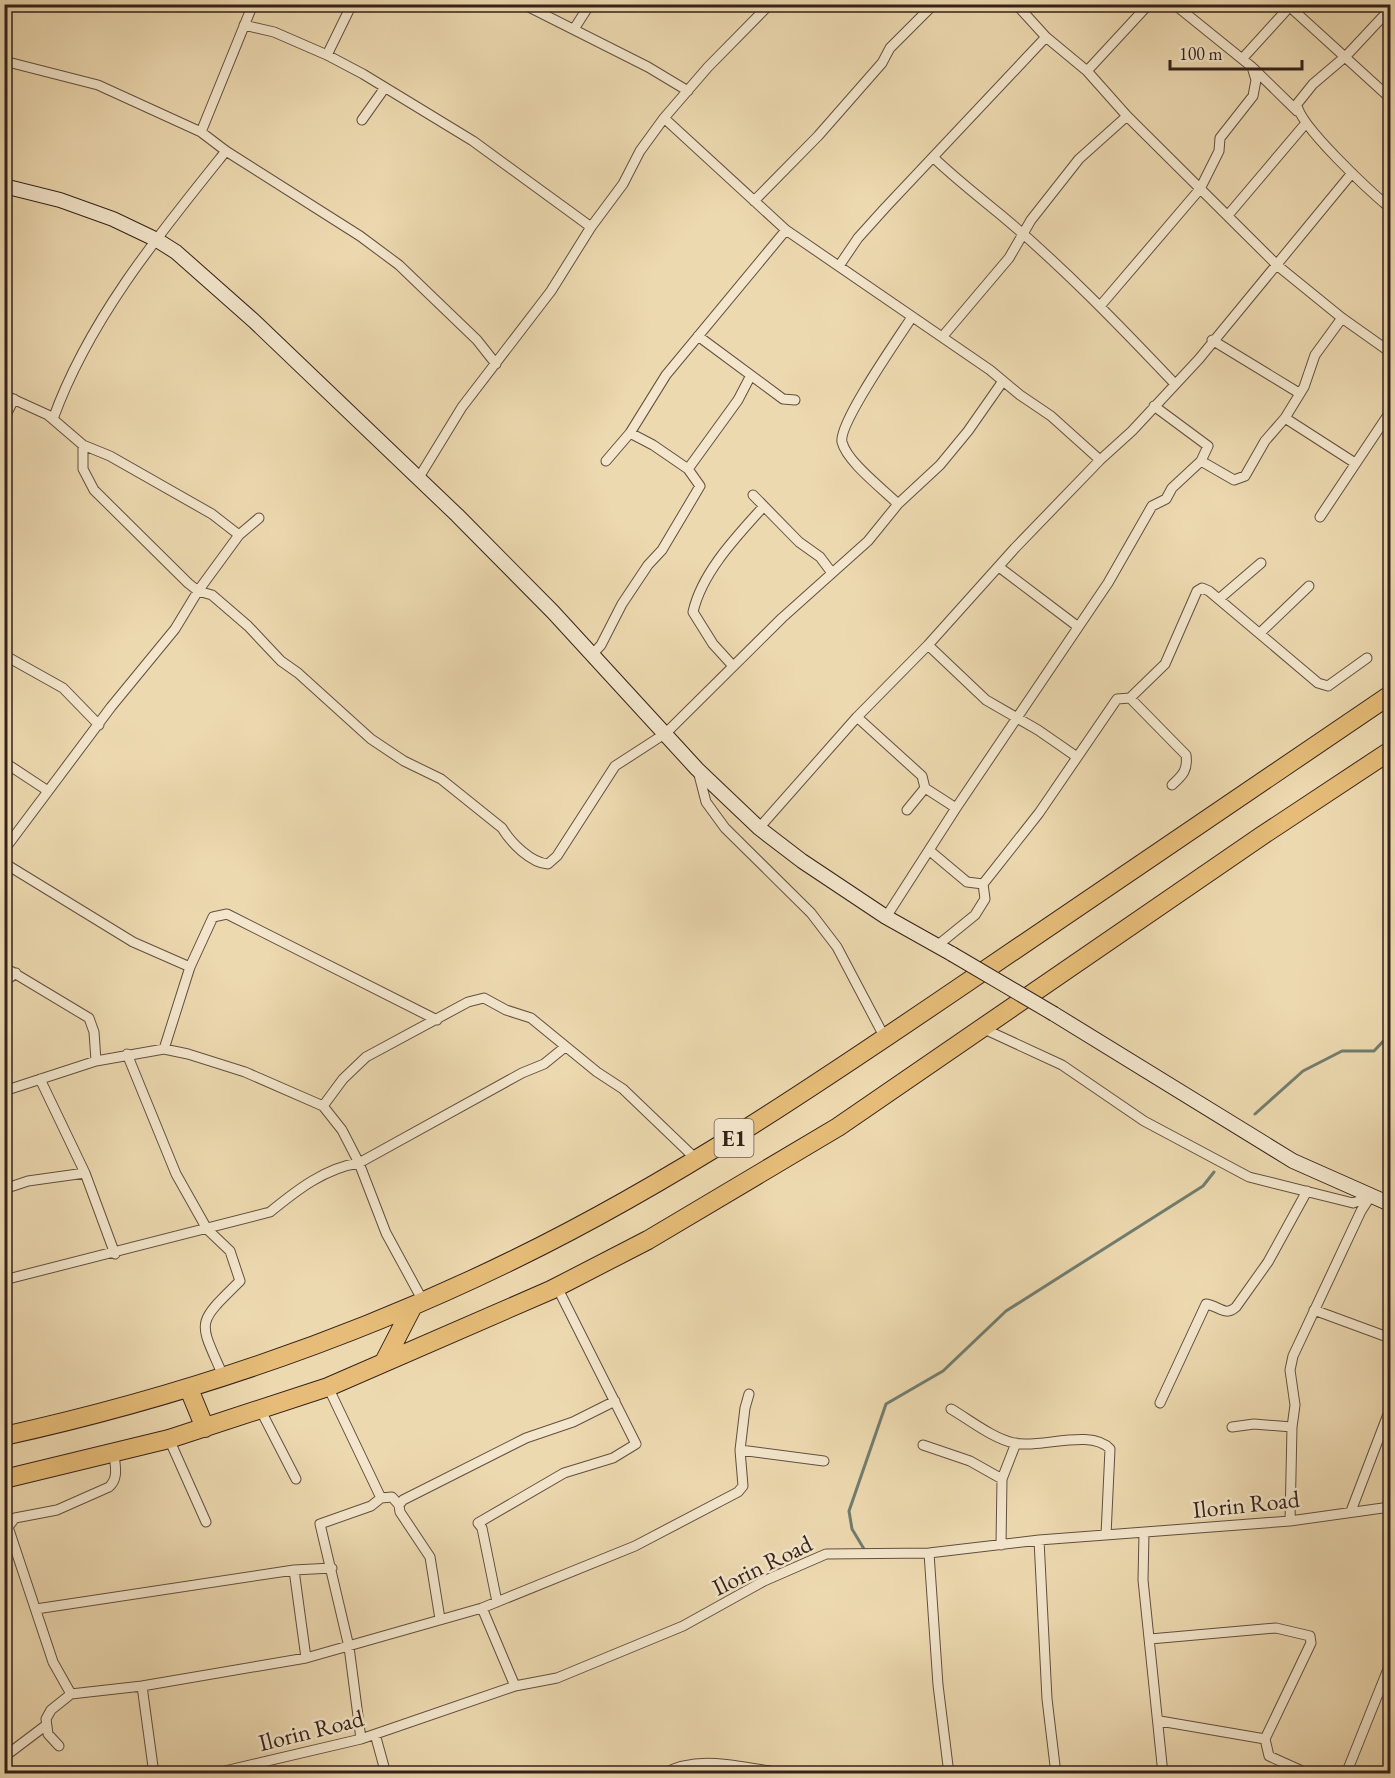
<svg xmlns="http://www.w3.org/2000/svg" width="1395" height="1778" font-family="'EB Garamond',serif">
<rect width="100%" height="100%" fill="#edd9b0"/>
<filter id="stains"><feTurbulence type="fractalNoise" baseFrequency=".00333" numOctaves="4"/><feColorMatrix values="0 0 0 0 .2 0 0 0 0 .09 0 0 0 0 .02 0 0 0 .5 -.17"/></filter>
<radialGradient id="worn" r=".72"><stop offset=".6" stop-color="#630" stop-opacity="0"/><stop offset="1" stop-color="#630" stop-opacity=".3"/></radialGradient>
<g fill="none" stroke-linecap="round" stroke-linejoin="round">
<!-- stream -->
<path stroke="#717d6e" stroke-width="3" d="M1255,1114L1303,1071L1342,1051H1374L1390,1034
M864,1549L852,1529L849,1511L886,1404L943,1371L1006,1311L1203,1186L1214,1172"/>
<!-- street casing -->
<g stroke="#624f3f" stroke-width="11">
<path id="street" d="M523,4L648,67L688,91
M1016,4L1046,37L1087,71L1127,116L1278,266L1342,318L1390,352
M1290,7L1390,98
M1390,9L1346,56L1313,84L1297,104C1298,125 1372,193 1390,208
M244,25L274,32L327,55L363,74L473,141L591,227
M574,29L590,4
M327,55L349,10
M1242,59L1292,4
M4,61L98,85L201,132L226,151L360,236L399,265L477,340L496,364
M1253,68L1297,111
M1087,71L1149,4
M664,118L786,230L990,370L1020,395L1051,416L1100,460
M362,120L384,89
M201,132L253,4
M934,158C956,179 978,196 1001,215C1063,267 1119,325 1175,384
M754,201L818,136L882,63L890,48L934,4
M1229,214L1306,123
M839,266L858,238L885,208L1046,37
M1101,305L1200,189L1219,151L1220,138L1253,96L1256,80L1252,67L1174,4
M698,336L783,399L795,400
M943,336L1009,258L1031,220L1079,159L1127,116
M1212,340L1299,393
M4,395L48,415L83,445L110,456L212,514L239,535
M1154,406L1208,446L1201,461L1234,480L1245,476L1265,441L1285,418L1304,387L1315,355L1342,318
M1285,418L1355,463
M4,419L14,399
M53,419C89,319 160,233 226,151
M83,445V469L94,490L188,583L198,591L212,595L248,626L281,661L298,673L371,739L404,761L441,779L502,828C511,843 531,863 548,864L557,856L615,766L666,733L782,618L868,541L898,504L940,465L968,431L1003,381
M606,461L630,433L666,375L786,230
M688,469L738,400L750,377
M418,479L462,407L551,291L591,227L623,184L640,151L664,118L708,67L770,4
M753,495L799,542L820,557L832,573
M898,504C883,489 847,462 842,442C838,424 899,337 912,317
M1320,517L1390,412
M999,567L1077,626
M1219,599L1261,563
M1260,633L1309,586
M928,645L986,700L1038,730L1077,757
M4,655L63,688L99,725
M592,655L601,645L622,604L648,565L662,550L700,486L688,469L653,445L630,433
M733,666L713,644L693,612C702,572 737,536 764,506
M1130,698L1186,755C1188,770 1183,775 1172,785
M857,717L922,776L925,788L956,808L886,917
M4,762L48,791
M698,771L706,802L725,828L811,913L837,947L885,1038
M907,810L925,788
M954,811L1108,583L1152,506L1166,499L1172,488L1201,461
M759,828L857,717L928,645L1015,548L1100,460L1132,431L1199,359L1352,173
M4,850L111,707L175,629L198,591L239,535L259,518
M930,851L967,882L983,884
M4,863L133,942L190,967
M938,945L975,915L985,899L983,884L1039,813L1117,699L1130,698L1165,664L1197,591L1202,588L1209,591L1318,683L1328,686L1367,658
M4,967L89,1018L94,1032L96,1061
M4,982L16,973
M982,1028L1062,1065L1144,1121L1249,1177L1353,1203L1370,1197
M164,1049L190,967L213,917L227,914L437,1020
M127,1054L176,1174L207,1229L230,1251L240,1281C194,1326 199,1320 224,1378
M40,1079L85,1173L115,1254
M4,1091L96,1061L164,1049L188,1054L245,1072L323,1106L342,1130L359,1163L386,1233L423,1301
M323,1106L343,1079L366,1057L468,1002L484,998L506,1010L531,1018L597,1072L623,1089L697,1160
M4,1189L28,1181L85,1173
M4,1280L270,1212C297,1190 325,1168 359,1163L522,1073L544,1064L565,1047
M1314,1310L1390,1338
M328,1387L381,1498L392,1497L399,1505L400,1512L430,1557L440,1619
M1160,1403L1206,1304C1219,1306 1225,1317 1236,1307L1268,1262L1307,1191
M951,1409C970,1420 992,1438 1014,1443C1040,1449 1091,1428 1110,1449L1106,1535
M261,1411L296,1479
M1232,1427L1254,1424L1292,1427
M169,1439L206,1522
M923,1445L970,1461L1002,1479
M740,1450L824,1461
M399,1505L403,1500L526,1438L573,1422L615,1401
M1351,1511L1390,1409
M1290,1521L1292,1427L1295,1405L1290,1370L1293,1356L1361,1211L1370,1197
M1144,1533L1143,1580L1163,1774
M1039,1540L1047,1699L1056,1774
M1001,1545L1002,1479L1016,1443
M929,1553L938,1685L949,1774
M294,1570L306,1658
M497,1602L482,1528L478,1523L564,1473L613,1458L636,1444L557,1287
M482,1608L515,1686
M36,1609L294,1570L332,1568
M1150,1639L1276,1628L1310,1636L1311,1643L1265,1739L1269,1756L1309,1774
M142,1686L154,1774
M71,1694L53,1662L8,1527L15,1518L57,1510L109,1487C119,1478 115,1466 114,1453
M1160,1721L1265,1739
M375,1734L386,1774
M361,1739L349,1647L320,1524L371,1506L381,1498
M59,1746L48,1734L46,1719L51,1710L71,1694L142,1686L306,1658L482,1608L635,1546L738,1492L743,1486L740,1450L745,1408L749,1394
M4,1757L45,1726
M212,1774L361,1739L515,1686L557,1678L683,1626L764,1581L826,1554L929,1553L1039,1540L1290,1521L1390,1507
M663,1774C696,1755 735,1766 770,1771
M1346,1774L1390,1664"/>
</g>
<!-- secondary casing -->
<g stroke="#342119" stroke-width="16">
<path id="secondary" d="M4,186L60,200L113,219L157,240L176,252L254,321L457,515L553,612L697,769L759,828L802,861L886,917L952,954
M1054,1014L1293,1161L1390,1204"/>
</g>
<!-- highway casing -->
<g stroke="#342119" stroke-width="20">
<path id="highway" d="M384,1362L413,1306
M189,1389L205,1428
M4,1436C181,1397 352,1339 515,1259C675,1181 822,1081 969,981C1110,886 1250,790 1390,695
M4,1479L169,1439L328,1387L551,1290L648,1240L838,1127L1260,837L1390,751"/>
</g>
<!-- street -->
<use href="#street" stroke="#f3e6cc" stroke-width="9"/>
<!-- secondary -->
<use href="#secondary" stroke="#f3e6cc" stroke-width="14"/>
<!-- highway -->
<use href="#highway" stroke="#e6bc78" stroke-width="18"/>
<!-- secondary-bridge casing -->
<g stroke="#342119" stroke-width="16" stroke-linecap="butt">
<path id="secondary-bridge" d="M952,954L1054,1014"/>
</g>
<!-- secondary-bridge -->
<use href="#secondary-bridge" stroke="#f3e6cc" stroke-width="14"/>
</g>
<g text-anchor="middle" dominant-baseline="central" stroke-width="5" stroke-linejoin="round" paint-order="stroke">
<!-- shield labels -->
<rect fill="#f3e6cc" stroke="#6d5c4f" stroke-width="1.5" x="714.5" y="1119" width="39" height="38" rx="4.5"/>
<g font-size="22" font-weight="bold" fill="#342119">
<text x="734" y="1138">E1</text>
</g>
<!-- street labels -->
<g font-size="24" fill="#342119" stroke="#f3e6cc">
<text transform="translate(1246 1504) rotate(-6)">Ilorin Road</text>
<text transform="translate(762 1565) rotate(-26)">Ilorin Road</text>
<text transform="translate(311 1730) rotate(-14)">Ilorin Road</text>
</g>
</g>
<!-- margin -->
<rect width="1395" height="1778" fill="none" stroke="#edd9b0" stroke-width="24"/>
<rect x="6" y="6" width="1383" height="1766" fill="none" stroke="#342119" stroke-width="3"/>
<rect x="12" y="12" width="1371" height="1754" fill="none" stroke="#342119" stroke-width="1.5"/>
<!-- scale -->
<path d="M1170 60v9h132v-9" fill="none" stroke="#342119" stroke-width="3"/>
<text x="1179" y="60" font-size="18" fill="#342119" stroke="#f3e6cc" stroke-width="4.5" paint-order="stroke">100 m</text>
<rect width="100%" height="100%" filter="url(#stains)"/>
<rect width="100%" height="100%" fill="url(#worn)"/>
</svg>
